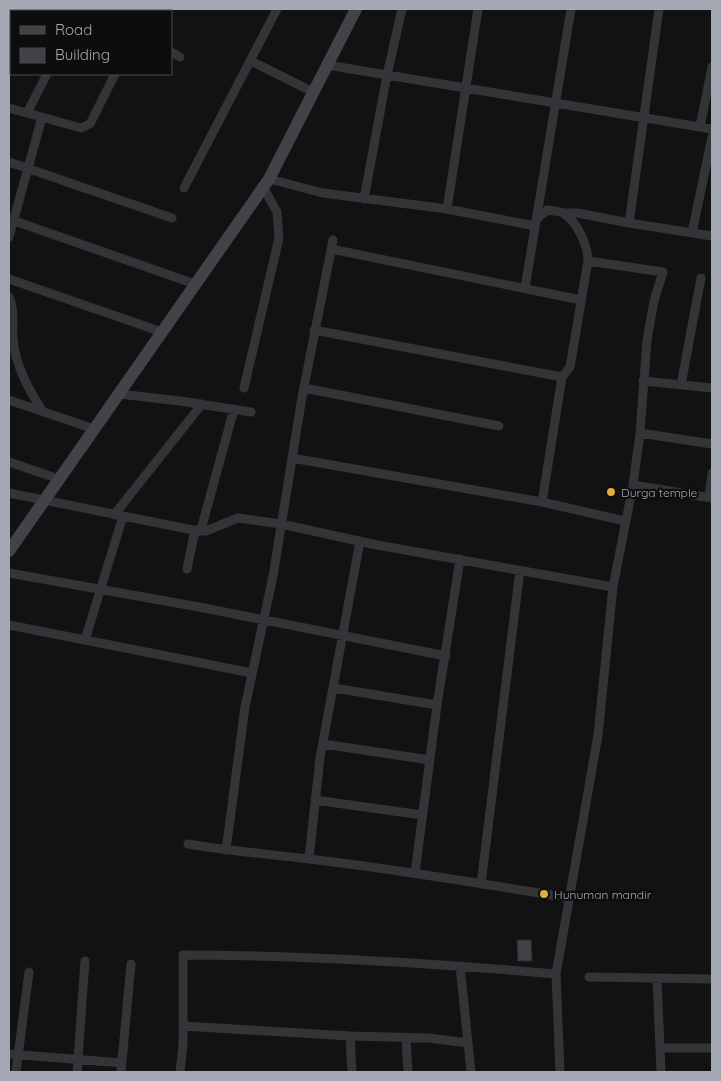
<svg xmlns="http://www.w3.org/2000/svg" width="721" height="1081" font-family="Quicksand,sans-serif">
<rect width="100%" height="100%" fill="#121213"/>
<!-- building -->
<path fill="#414246" stroke="#2c2c2f" d="M517,940H531L532,961H518Z"/>
<g fill="none" stroke-linecap="round" stroke-linejoin="round">
<!-- street -->
<path stroke="#333438" stroke-width="9" d="M99,9L103,11
M79,11L80,9
M145,11L147,9
M9,21L11,17
M171,52L180,57
M251,61L313,92
M327,65L712,129
M9,108L81,128L90,124L115,74
M27,113L47,74
M700,127L712,67
M9,162L172,218
M269,179L323,193L447,209L535,226
M184,188L277,9
M364,199L387,75L402,9
M447,209L478,9
M563,213H578L629,223L712,236
M9,219L195,284
M536,220L547,210C552,211 559,211 563,213C577,221 588,246 588,261L663,272L654,301L647,340L640,433L633,485L613,587L598,735L556,974L560,1072
M629,223L659,9
M692,233L712,137
M9,237L42,117
M331,249L581,300
M9,279L162,332
M525,288L571,9
M9,297C15,309 12,326 13,340C16,367 29,390 43,412
M314,330L562,377
M643,381L712,388
M681,385L701,278
M244,388L279,238L277,212L263,187
M304,388L499,426
M119,394L180,401L251,412
M9,400L94,429
M640,433L712,444
M292,458L542,502L625,521
M9,462L59,479
M633,485L712,498
M9,493L198,531H206L238,518L281,524L377,545L613,587
M709,497L712,473
M542,502L562,377L570,367L588,261
M114,515L202,404
M187,569L194,535L202,526L234,409
M9,573L199,607L446,656
M9,625L252,673
M85,640L123,516
M334,688L437,705
M323,744L430,760
M315,800L422,815
M188,844C228,851 269,854 309,859C396,869 483,884 570,898
M226,850L245,707L273,576L302,397L333,240
M309,858L320,758L360,541
M415,873L437,705L460,559
M481,884L520,570
M460,966L471,1072
M589,977L712,979
M657,978L661,1072
M183,1026L350,1036L428,1038L468,1043
M350,1036L352,1072
M406,1038L408,1072
M660,1048H712
M9,1054L122,1063
M16,1072L29,972
M77,1072L85,961
M121,1072L131,964
M180,1072L183,1045V955C308,955 432,963 556,974"/>
<!-- secondary -->
<path stroke="#414348" stroke-width="12" d="M9,551L269,179L356,9"/>
</g>
<!-- markers -->
<g fill="#e1ad3c" stroke="#0d0d0e" stroke-width="2">
<circle cx="611" cy="492" r="5"/>
<circle cx="544" cy="894" r="5"/>
</g>
<g text-anchor="middle" dominant-baseline="central" stroke-width="4.5" stroke-linejoin="round" paint-order="stroke">
<!-- poi labels -->
<g font-size="12" fill="#a4a8b2" stroke="#0d0d0e" text-anchor="start">
<text x="621" y="492">Durga temple</text>
<text x="554" y="894">Hunuman mandir</text>
</g>
</g>
<!-- border -->
<rect width="721" height="1081" fill="none" stroke="#a4a8b2" stroke-width="20"/>
<!-- legend -->
<rect x="10" y="10" width="162" height="65" fill="#0d0d0e" stroke="#494b50"/>
<rect x="20" y="26" width="25" height="8" fill="#414348" stroke="#494b50"/>
<text x="55" y="35" font-size="15" fill="#a4a8b2">Road</text>
<rect x="20" y="48" width="25" height="15" fill="#414246" stroke="#494b50"/>
<text x="55" y="60" font-size="15" fill="#a4a8b2">Building</text>
</svg>
